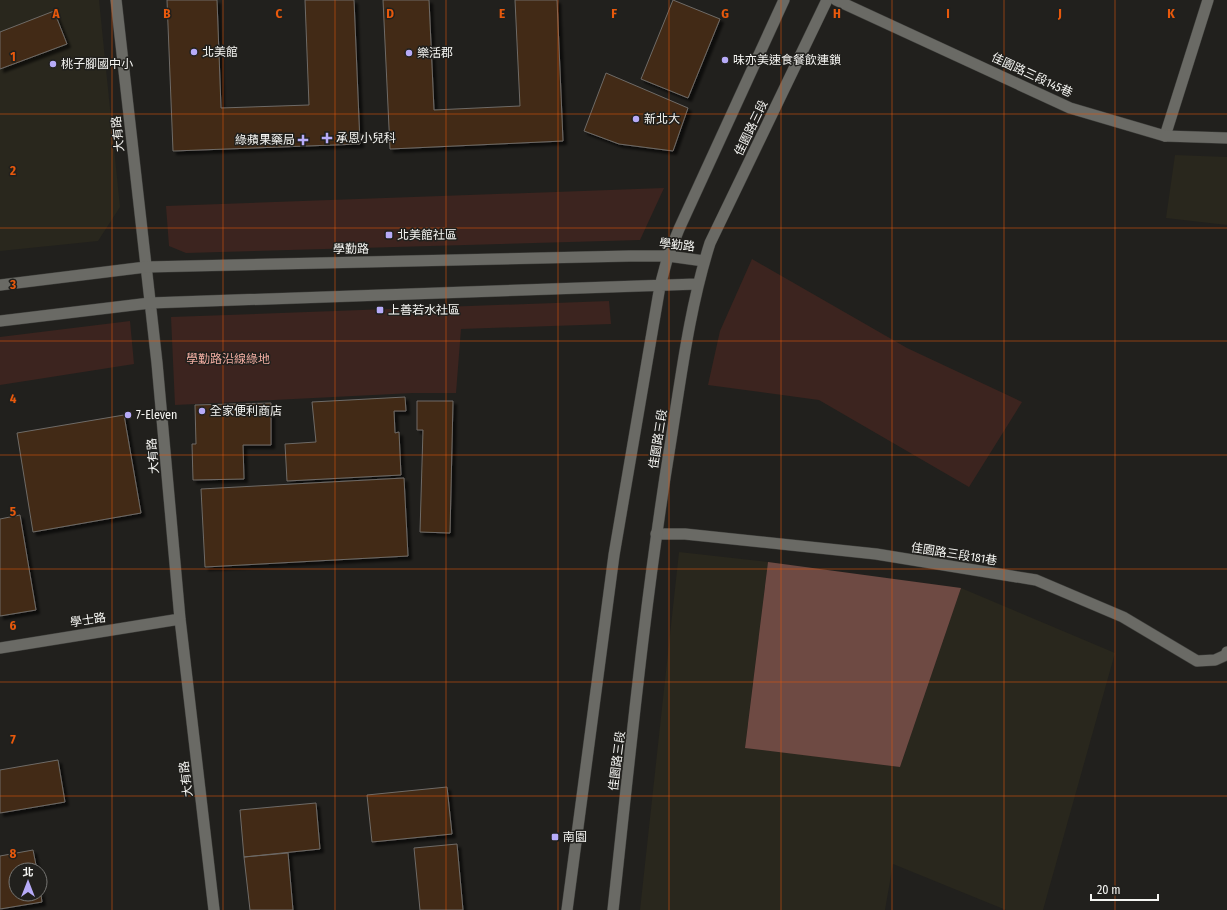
<svg xmlns="http://www.w3.org/2000/svg" width="1227" height="910" font-family="'Fira Sans Condensed','Noto Sans TC',sans-serif">
<defs>
<filter id="shadow"><feDropShadow dx="3.5" dy="3.5" stdDeviation="1" flood-color="#0009"/></filter>
</defs>
<rect width="100%" height="100%" fill="#21201d"/>
<!-- built -->
<path fill="#29271d" d="M0,0H99L120,207L98,241L0,251Z
M1175,155L1227,157V225L1166,218Z
M679,552L768,562L745,747L900,767L961,588L1115,653L1043,910H1006L893,864L885,910H640Z"/>
<!-- green -->
<path fill="#3c241f" d="M664,188L640,240L186,253L169,246L166,206Z
M752,259L907,348L1022,402L969,487L819,400L708,385L720,331Z
M609,301L611,324L461,329L456,393H413L175,405L171,317Z
M130,321L134,364L0,385V337Z"/>
<!-- forest -->
<path fill="#6e4a43" d="M768,562L961,588L900,767L745,748Z"/>
<!-- building -->
<path fill="#432b13" stroke="#6e6a67" filter="url(#shadow)" d="M167,0H217L221,108L309,105L305,0H354L360,144L173,151Z
M383,0H429L434,110L520,106L515,0H557L563,141L390,149Z
M673,0L720,19L688,98L641,79Z
M54,11L67,44L0,69V32Z
M606,73L688,108L673,151L619,144L584,131Z
M405,397L406,411H394L395,433L399,432L401,475L287,481L285,444L316,442L312,402Z
M417,401H453L450,533L420,532L423,430H417Z
M271,403V445H243L244,479L193,480L192,444H196L195,405Z
M124,415L141,513L33,532L17,433Z
M404,478L408,556L205,567L201,489Z
M20,515L36,610L0,616V519Z
M58,760L65,802L0,813V770Z
M447,787L452,834L372,842L367,795Z
M316,803L320,849L244,857L240,810Z
M457,844L463,910H420L414,848Z
M33,850L37,870H16V894H40V888L42,902L0,909V856Z
M288,853L293,910H250L244,857Z"/>
<g fill="none" stroke-linecap="round" stroke-linejoin="round">
<!-- service casing -->
<g stroke="#3e3e3b" stroke-width="12">
<path id="service" d="M1165,136L1208,0"/>
</g>
<!-- minor casing -->
<g stroke="#3e3e3b" stroke-width="12">
<path id="minor" d="M116,0L157,363L180,619L214,910
M836,0L1070,108L1165,136L1227,138
M656,534H685L876,554L1036,580L1123,617L1197,661L1215,660L1226,655L1227,652
M0,648L180,619"/>
</g>
<!-- tertiary casing -->
<g stroke="#3e3e3b" stroke-width="12">
<path id="tertiary" d="M0,285L146,267L630,256H668L704,261
M0,321L150,303L697,284
M567,910L614,555L660,286L668,256L679,229L784,0
M613,910C630,755 645,600 670,446C681,378 689,309 710,243L827,0"/>
</g>
<!-- service -->
<use href="#service" stroke="#6a6a65" stroke-width="11"/>
<!-- minor -->
<use href="#minor" stroke="#6a6a65" stroke-width="11"/>
<!-- tertiary -->
<use href="#tertiary" stroke="#6a6a65" stroke-width="11"/>
</g>
<!-- grid -->
<path fill="none" stroke="#e8590c" stroke-width="1" stroke-opacity="0.55" d="M112,0V910M223,0V910M335,0V910M446,0V910M558,0V910M669,0V910M781,0V910M892,0V910M1004,0V910M1115,0V910M0,114H1227M0,228H1227M0,341H1227M0,455H1227M0,569H1227M0,682H1227M0,796H1227"/>
<!-- markers -->
<g fill="#b7abf8" stroke="#21201d" stroke-width="1.5">
<circle cx="194" cy="52" r="4"/>
<circle cx="409" cy="53" r="4"/>
<circle cx="725" cy="60" r="4"/>
<circle cx="53" cy="64" r="4"/>
<circle cx="636" cy="119" r="4"/>
<path d="M325 132h4v4h4v4h-4v4h-4v-4h-4v-4h4z"/>
<path d="M301 134h4v4h4v4h-4v4h-4v-4h-4v-4h4z"/>
<rect x="385" y="231" width="8" height="8" rx="2"/>
<rect x="376" y="306" width="8" height="8" rx="2"/>
<circle cx="202" cy="411" r="4"/>
<circle cx="128" cy="415" r="4"/>
<rect x="551" y="833" width="8" height="8" rx="2"/>
</g>
<g text-anchor="middle" dominant-baseline="central" stroke-width="3" stroke-linejoin="round" paint-order="stroke">
<!-- poi labels -->
<g font-size="12" fill="#f5f5f2" stroke="#21201d" text-anchor="start">
<text x="202" y="52">北美館</text>
<text x="417" y="53">樂活郡</text>
<text x="733" y="60">味亦美速食餐飲連鎖</text>
<text x="61" y="64">桃子腳國中小</text>
<text x="644" y="119">新北大</text>
<text x="336" y="138">承恩小兒科</text>
<text x="295" y="140" text-anchor="end">綠蘋果藥局</text>
<text x="397" y="235">北美館社區</text>
<text x="388" y="310">上善若水社區</text>
<text x="210" y="411">全家便利商店</text>
<text x="136" y="415">7-Eleven</text>
<text x="563" y="837">南園</text>
</g>
<!-- street labels -->
<g font-size="12" fill="#f5f5f2" stroke="#21201d">
<text transform="translate(1032 75) rotate(25)">佳園路三段145巷</text>
<text transform="translate(751 128) rotate(-64)">佳園路三段</text>
<text transform="translate(118 134) rotate(-96)">大有路</text>
<text transform="translate(677 245) rotate(6)">學勤路</text>
<text transform="translate(351 249) rotate(-1)">學勤路</text>
<text transform="translate(658 439) rotate(-81)">佳園路三段</text>
<text transform="translate(153 456) rotate(-95)">大有路</text>
<text transform="translate(954 554) rotate(9)">佳園路三段181巷</text>
<text transform="translate(88 620) rotate(-9)">學士路</text>
<text transform="translate(617 761) rotate(-83)">佳園路三段</text>
<text transform="translate(186 779) rotate(-97)">大有路</text>
</g>
<!-- park labels -->
<g font-size="12" fill="#efaca0" stroke="#21201d">
<text x="228" y="359">學勤路沿線綠地</text>
</g>
</g>
<g font-size="13" text-anchor="middle" font-weight="bold" fill="#e8590c" stroke="#21201d" stroke-width="3" stroke-linejoin="round" paint-order="stroke">
<text x="56" y="18">A</text>
<text x="167" y="18">B</text>
<text x="279" y="18">C</text>
<text x="390" y="18">D</text>
<text x="502" y="18">E</text>
<text x="614" y="18">F</text>
<text x="725" y="18">G</text>
<text x="837" y="18">H</text>
<text x="948" y="18">I</text>
<text x="1060" y="18">J</text>
<text x="1171" y="18">K</text>
<text x="13" y="61">1</text>
<text x="13" y="175">2</text>
<text x="13" y="289">3</text>
<text x="13" y="403">4</text>
<text x="13" y="516">5</text>
<text x="13" y="630">6</text>
<text x="13" y="744">7</text>
<text x="13" y="858">8</text>
</g>
<!-- north arrow -->
<g transform="translate(28 882)"><circle r="19" fill="#21201d" stroke="#767572"/>
<path d="M0-3L7 15L0 10L-7 15Z" fill="#b7abf8"/>
<text y="-6" font-size="11" font-weight="bold" text-anchor="middle" fill="#f5f5f2">北</text>
</g>
<!-- scale -->
<path d="M1091 894v6h67v-6" fill="none" stroke="#f5f5f2" stroke-width="2"/>
<text x="1097" y="894" font-size="12" fill="#f5f5f2" stroke="#21201d" stroke-width="3" paint-order="stroke">20 m</text>
</svg>
